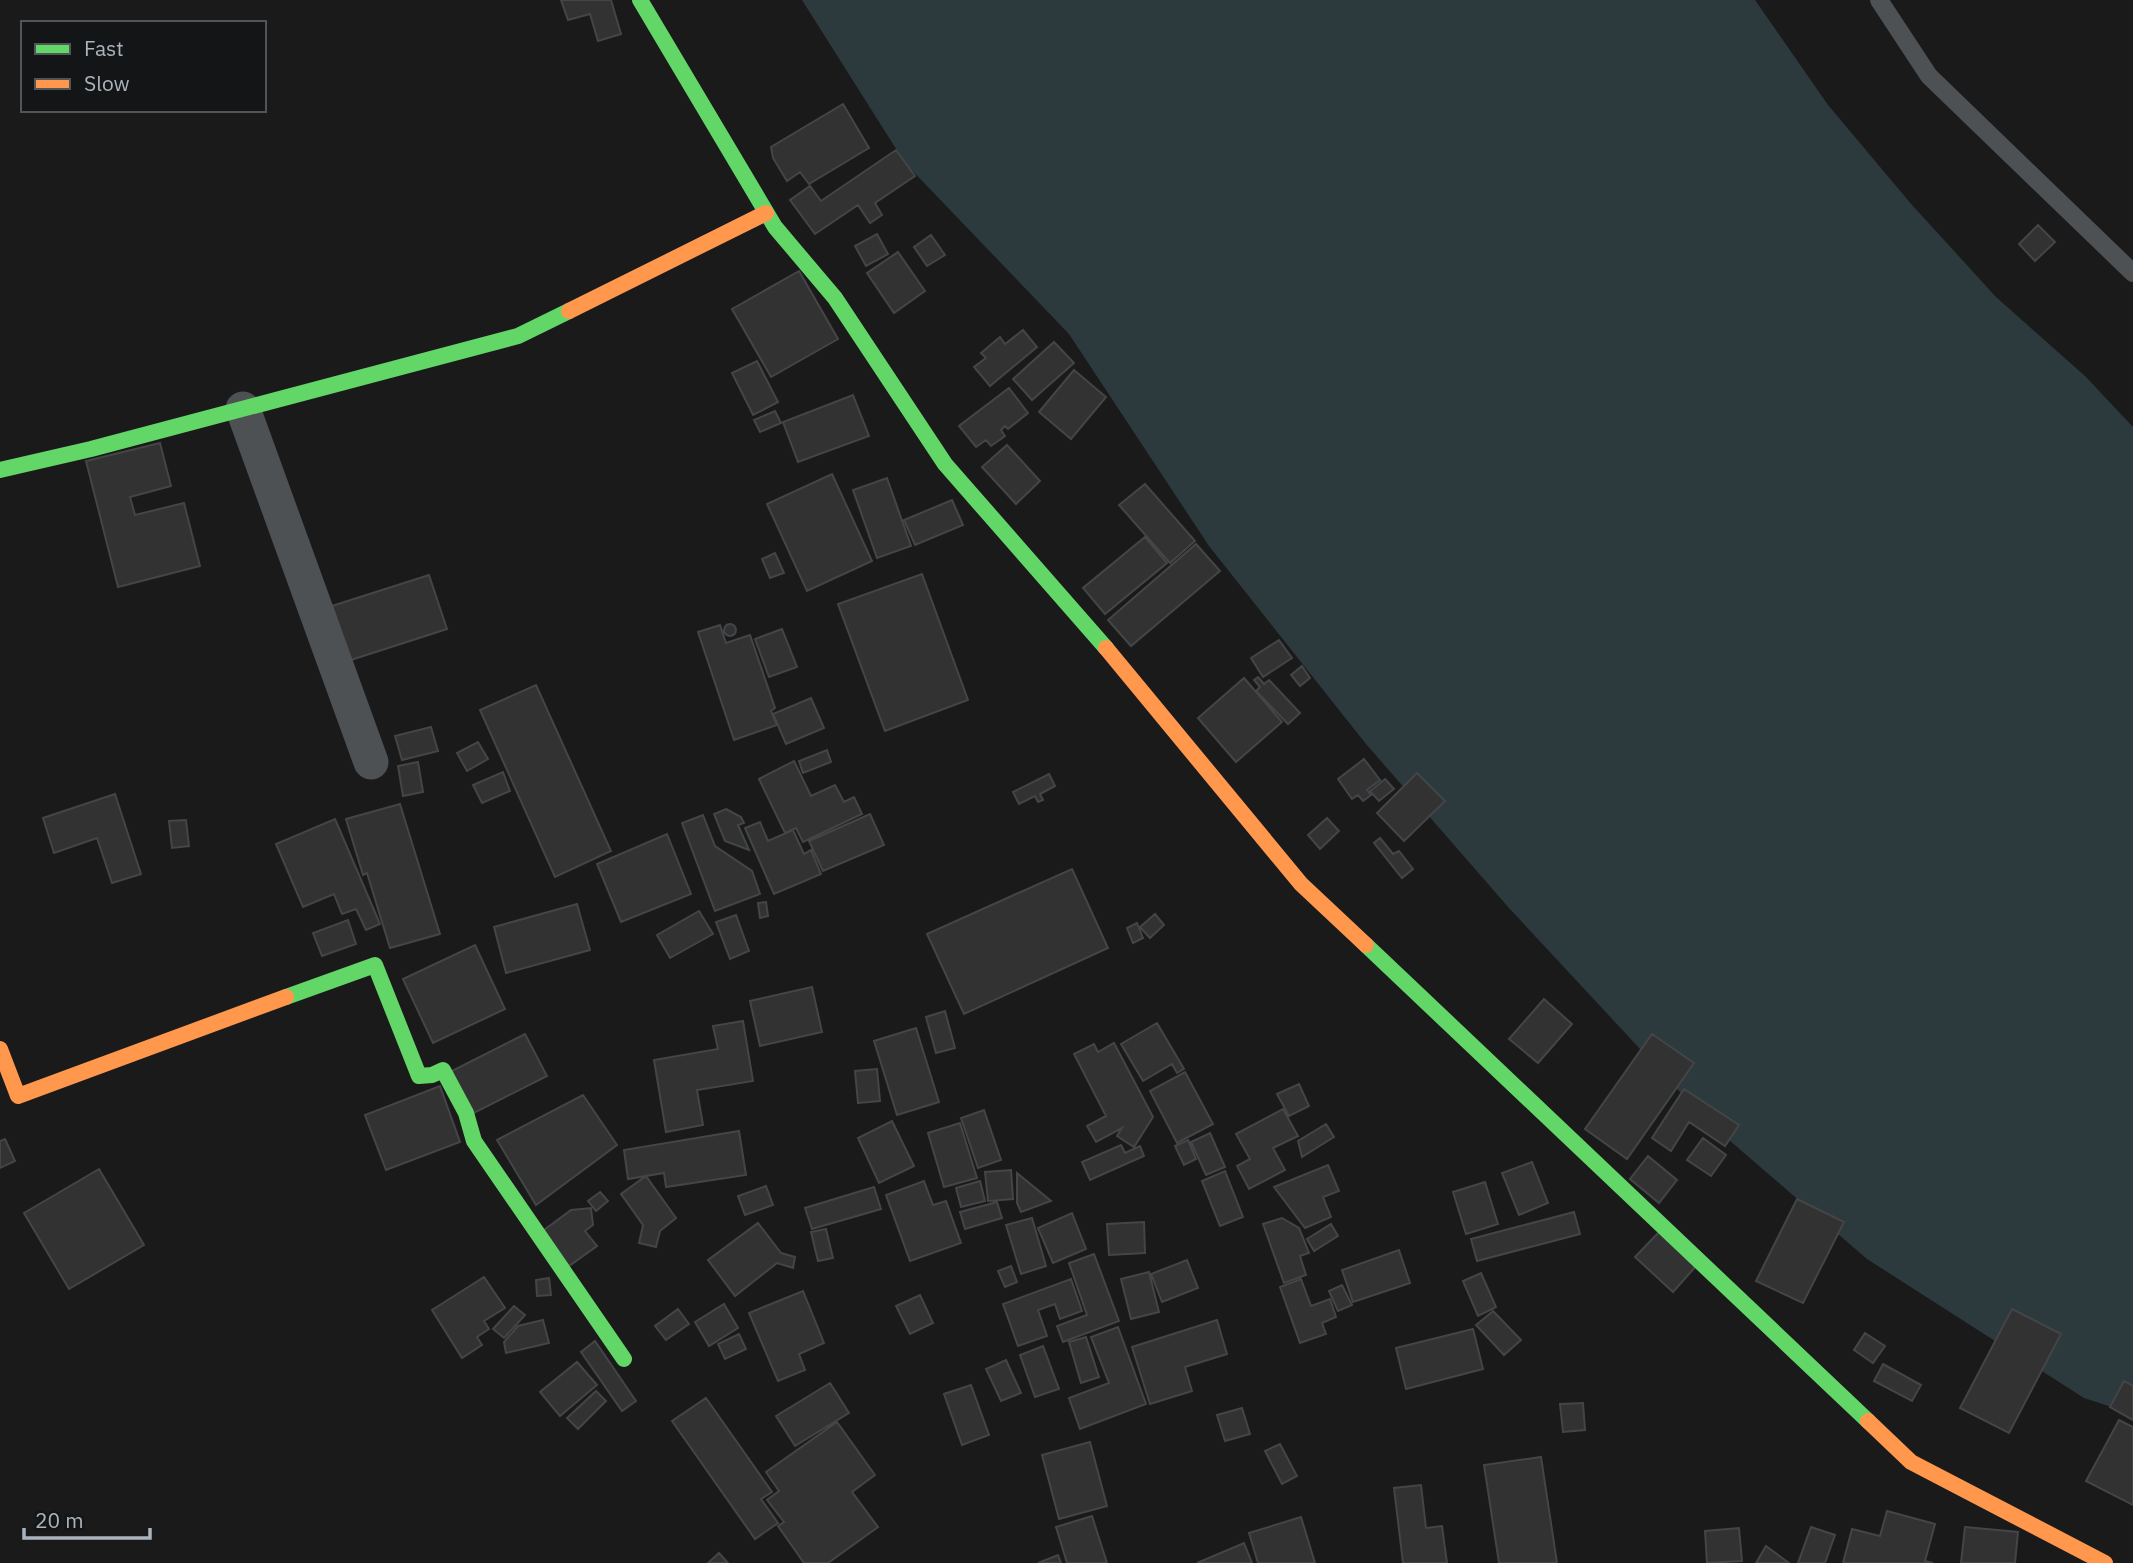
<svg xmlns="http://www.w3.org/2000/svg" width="2133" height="1563" font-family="'IBM Plex Sans',sans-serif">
<rect width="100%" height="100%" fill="#1a1a1b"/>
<!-- water -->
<path fill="#2c3a3e" d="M802,0H1755L1828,105L1912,205L1996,297L2085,376L2133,427V1414L2084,1398L1867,1259L1707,1121L1509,908L1366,744L1209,546L1069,334L905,163Z"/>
<!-- building -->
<path fill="#323233" stroke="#434547" stroke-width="2" d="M561,0H611L621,34L598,41L590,14L568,20Z
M843,104L869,148L809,184L800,172L787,181L773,158L771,147Z
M896,150L915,176L875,203L882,215L870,223L858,205L815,234L790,200L810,186L821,201Z
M2038,225L2055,242L2035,261L2019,244Z
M877,234L888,254L866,266L855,246Z
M931,235L945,255L927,266L914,247Z
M898,252L925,291L894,313L867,273Z
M799,271L838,339L771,377L732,309Z
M1023,330L1037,347L990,386L974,367L986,358L981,353L1000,337L1005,344Z
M1054,342L1074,363L1032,400L1013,379Z
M757,361L778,402L753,415L732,373Z
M1074,370L1106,397L1071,439L1039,412Z
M1009,388L1028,413L1008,429L1005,426L1001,430L1005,436L991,446L986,440L976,447L959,426Z
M853,395L869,436L798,462L783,422Z
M775,411L781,423L760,432L754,420Z
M160,443L171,486L130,497L135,515L184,503L200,566L118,587L86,461Z
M1007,445L1040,481L1016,504L982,467Z
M832,474L872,561L807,591L767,504Z
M887,478L911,546L877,558L853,490Z
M1145,484L1195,541L1170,563L1119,505Z
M952,500L963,525L915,545L904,520Z
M1145,537L1167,563L1105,614L1083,588Z
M1196,544L1220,571L1131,646L1108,620Z
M775,553L784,573L770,578L762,559Z
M922,574L968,700L885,731L838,604Z
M429,575L447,629L351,660L332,606Z
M724 630a6 6 0 1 1 12 0a6 6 0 1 1-12 0Z
M720,625L726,643L750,635L775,708L771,711L777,725L734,740L698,632Z
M782,629L797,667L769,677L755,639Z
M1279,640L1292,658L1263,677L1251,658Z
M1302,666L1310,678L1300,686L1291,675Z
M1258,677L1264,684L1269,680L1300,713L1288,724L1256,691L1260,687L1254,680Z
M1244,678L1282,722L1236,762L1198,718Z
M536,685L611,851L555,877L480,710Z
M811,698L824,728L786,744L773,714Z
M431,727L438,751L402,760L395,736Z
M478,742L488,759L467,771L457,753Z
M827,750L831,762L803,773L799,761Z
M1364,759L1380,780L1367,790L1371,795L1363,801L1358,795L1352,799L1338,779Z
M794,761L811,796L835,785L844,802L854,797L862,814L803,842L796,828L785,833L759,779Z
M418,762L423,792L403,796L398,766Z
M503,772L510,791L482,803L473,785Z
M1417,773L1445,801L1404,841L1377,813Z
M1049,774L1055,786L1040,794L1043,800L1038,802L1035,796L1019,804L1013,792Z
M1385,779L1394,789L1379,801L1370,791Z
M115,794L141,874L112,883L97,838L54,853L43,818Z
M400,804L440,934L390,948L367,873L363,875L346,819Z
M726,809L741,817L744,823L738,825L749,850L725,841L714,814Z
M870,814L884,845L823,871L809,841Z
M703,815L715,846L752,871L760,894L715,911L682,823Z
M1327,818L1339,831L1320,849L1308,835Z
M335,819L380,924L366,930L356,909L342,914L334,894L303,907L276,844Z
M186,820L189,846L172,848L169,821Z
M760,822L768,841L793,830L804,854L811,850L821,874L774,894L745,828Z
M667,834L691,894L621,922L597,864Z
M1380,838L1393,854L1399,851L1413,869L1402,878L1374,843Z
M1072,869L1108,948L964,1014L927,934Z
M766,902L768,916L760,918L758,903Z
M577,904L590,950L506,973L494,927Z
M699,911L713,934L670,958L657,935Z
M1155,914L1164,925L1150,938L1140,927Z
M736,915L749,951L730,959L716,922Z
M348,920L356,944L322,956L313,933Z
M1137,923L1143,938L1133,943L1127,928Z
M475,945L505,1009L433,1043L403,979Z
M812,987L822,1032L760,1046L750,1001Z
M1544,999L1572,1024L1538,1063L1509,1039Z
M945,1011L955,1048L936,1053L926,1017Z
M743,1021L753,1081L697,1090L703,1125L666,1132L654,1060L718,1049L713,1026Z
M1157,1023L1184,1069L1177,1073L1172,1064L1143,1081L1121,1044Z
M916,1028L939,1102L897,1115L874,1041Z
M525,1034L547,1076L470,1115L448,1073Z
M1652,1034L1694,1063L1627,1159L1585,1129Z
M1114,1043L1153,1117L1134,1147L1117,1136L1122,1128L1096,1142L1087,1126L1106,1116L1074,1054L1094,1044L1098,1052Z
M877,1069L880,1101L858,1103L855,1071Z
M1185,1072L1213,1124L1177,1143L1150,1091Z
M1299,1084L1309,1106L1289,1116L1277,1094Z
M440,1086L460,1142L386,1170L365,1115Z
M1684,1089L1739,1125L1725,1146L1689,1122L1671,1151L1652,1138Z
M583,1095L617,1145L536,1205L497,1140Z
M1283,1109L1298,1136L1273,1148L1285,1170L1249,1189L1237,1166L1250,1159L1236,1134Z
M984,1110L1001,1160L978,1168L961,1118Z
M892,1121L914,1166L879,1183L858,1138Z
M960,1123L977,1178L944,1187L928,1133Z
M1326,1124L1334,1137L1302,1157L1298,1141Z
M739,1131L746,1175L666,1187L664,1173L628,1179L624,1150Z
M1210,1133L1225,1167L1206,1175L1191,1142Z
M1703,1138L1726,1155L1711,1176L1687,1160Z
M5,1139L15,1161L0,1168V1141Z
M1188,1140L1196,1159L1184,1165L1175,1146Z
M1121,1145L1125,1153L1140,1146L1144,1156L1090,1180L1082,1162Z
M1648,1156L1677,1180L1659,1203L1630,1179Z
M1532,1162L1548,1203L1519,1215L1502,1173Z
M1328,1165L1339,1191L1323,1197L1331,1217L1305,1228L1274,1187Z
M99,1169L144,1245L69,1289L24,1213Z
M1011,1170L1013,1199L988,1201L985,1172Z
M1225,1171L1243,1217L1220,1226L1202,1181Z
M1017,1173L1051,1201L1021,1212L1017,1203Z
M646,1176L676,1218L660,1231L656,1247L639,1243L643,1225L621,1194Z
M924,1181L933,1205L946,1201L961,1243L910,1261L886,1195Z
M980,1181L985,1201L961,1207L956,1188Z
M1485,1182L1498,1224L1466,1234L1453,1192Z
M766,1186L773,1205L745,1215L738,1196Z
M874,1187L881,1209L812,1229L805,1208Z
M600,1192L608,1201L596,1211L588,1201Z
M1797,1199L1844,1222L1803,1303L1756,1281Z
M997,1202L1002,1218L965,1229L960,1212Z
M591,1208L593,1225L585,1231L597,1246L569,1266L544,1230L571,1210Z
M1574,1212L1580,1234L1477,1261L1471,1239Z
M1072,1213L1086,1249L1053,1263L1038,1228Z
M1032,1218L1046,1266L1021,1274L1006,1225Z
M1282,1218L1299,1228L1309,1253L1300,1256L1306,1275L1284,1283L1263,1224Z
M1144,1222L1145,1253L1109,1255L1107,1224Z
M758,1223L781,1253L795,1257L793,1268L777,1263L735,1296L708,1260Z
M1331,1224L1338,1236L1314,1251L1307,1239Z
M826,1229L833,1258L818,1261L811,1232Z
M1660,1231L1697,1265L1673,1292L1635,1257Z
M1399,1250L1410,1283L1353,1302L1342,1270Z
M1094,1254L1119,1321L1063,1342L1057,1326L1087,1315L1069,1263Z
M1187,1260L1198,1288L1162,1302L1151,1274Z
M1011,1266L1017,1282L1005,1287L998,1271Z
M1149,1272L1159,1312L1131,1319L1121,1279Z
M1481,1273L1496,1307L1478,1316L1463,1281Z
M484,1277L505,1308L484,1321L489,1329L477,1337L482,1345L462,1358L432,1310Z
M549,1278L551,1295L537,1296L536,1280Z
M1071,1279L1082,1311L1060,1319L1055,1304L1038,1310L1047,1336L1018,1346L1003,1304Z
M1301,1279L1311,1306L1330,1299L1336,1317L1322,1323L1326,1334L1300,1343L1280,1287Z
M1342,1285L1352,1305L1338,1311L1329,1291Z
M803,1291L824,1343L799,1354L805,1370L778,1381L749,1313Z
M920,1295L933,1323L910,1334L896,1306Z
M724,1304L738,1328L709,1346L695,1322Z
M514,1306L525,1315L504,1338L493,1329Z
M678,1309L689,1324L666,1340L655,1326Z
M2012,1309L2061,1334L2009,1433L1960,1408Z
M1493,1311L1521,1340L1504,1355L1476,1325Z
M543,1320L549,1343L506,1353L504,1342L518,1326Z
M1217,1320L1227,1354L1185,1367L1192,1391L1150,1404L1132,1347Z
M1118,1327L1146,1404L1080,1429L1069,1398L1109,1383L1091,1337Z
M1473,1329L1483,1369L1406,1389L1396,1348Z
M1865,1333L1885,1346L1873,1363L1854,1350Z
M739,1334L746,1349L725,1359L718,1344Z
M1086,1337L1099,1377L1081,1383L1069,1342Z
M595,1341L636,1401L622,1411L581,1352Z
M1043,1346L1059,1389L1035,1397L1020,1355Z
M1006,1360L1021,1393L1001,1401L986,1369Z
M577,1362L597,1385L560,1416L540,1392Z
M1883,1364L1921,1385L1912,1401L1874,1381Z
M2124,1381L2133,1386V1420L2110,1407Z
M830,1383L849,1413L795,1446L776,1416Z
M971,1385L989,1435L962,1445L944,1394Z
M596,1391L606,1401L578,1429L567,1418Z
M706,1398L772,1492L761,1499L778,1523L755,1539L672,1421Z
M1583,1403L1585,1430L1563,1432L1560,1404Z
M1242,1408L1250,1434L1225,1441L1217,1415Z
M2119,1420L2133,1427V1505L2086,1481Z
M837,1422L875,1475L852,1492L878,1527L828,1563H804L778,1526L784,1522L767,1500L779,1491L766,1472Z
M1090,1442L1107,1506L1059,1519L1042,1455Z
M1280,1444L1297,1476L1282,1484L1265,1451Z
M1541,1457L1557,1563H1499L1484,1465Z
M1421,1485L1426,1528L1442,1526L1447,1563H1403L1394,1488Z
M1887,1511L1935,1524L1925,1561L1933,1563H1843L1852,1529L1880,1536Z
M1092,1516L1107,1563H1067L1056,1527Z
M1301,1517L1315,1563H1258L1249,1533Z
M1811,1527L1835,1535L1825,1563H1798Z
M1965,1527L2018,1532L2015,1563H1961Z
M1739,1528L1742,1561L1707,1563L1705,1531Z
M1244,1543L1252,1563H1197Z
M1766,1546L1789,1563H1756Z
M719,1553L728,1563H708Z
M1058,1555L1061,1563H1038Z"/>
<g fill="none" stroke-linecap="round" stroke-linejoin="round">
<!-- lane -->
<path stroke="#4e5154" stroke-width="18" d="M1879,0L1929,76L2133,273"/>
<!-- street -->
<path stroke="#4e5154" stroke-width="35" d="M243,409L371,762"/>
<!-- fast -->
<path stroke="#63d668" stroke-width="16" d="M640,0L775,227L835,298L945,464L1106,648
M0,470L91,449L518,336L569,311
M1366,945L1868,1421
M286,997L375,965L419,1076L432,1075L443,1070L466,1113L474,1141L624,1359"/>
<!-- slow -->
<path stroke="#ff974d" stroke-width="16" d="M569,311L766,213
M1106,648L1301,884L1366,945
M0,1049L18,1096L286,997
M1868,1421L1911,1462L2105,1563"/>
</g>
<!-- legend -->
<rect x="21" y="21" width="245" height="91" fill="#141517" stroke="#505559" stroke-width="2"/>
<rect x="35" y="44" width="35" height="10" fill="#63d668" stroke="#505559" stroke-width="2"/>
<text x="84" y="56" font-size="21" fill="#abb4bc">Fast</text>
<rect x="35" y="79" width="35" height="10" fill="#ff974d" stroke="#505559" stroke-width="2"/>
<text x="84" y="91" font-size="21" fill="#abb4bc">Slow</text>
<!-- scale -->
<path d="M24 1528v10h126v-10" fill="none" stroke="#abb4bc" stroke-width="3.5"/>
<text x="35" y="1528" font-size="21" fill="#abb4bc" stroke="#141517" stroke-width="5" paint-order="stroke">20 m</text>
</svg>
